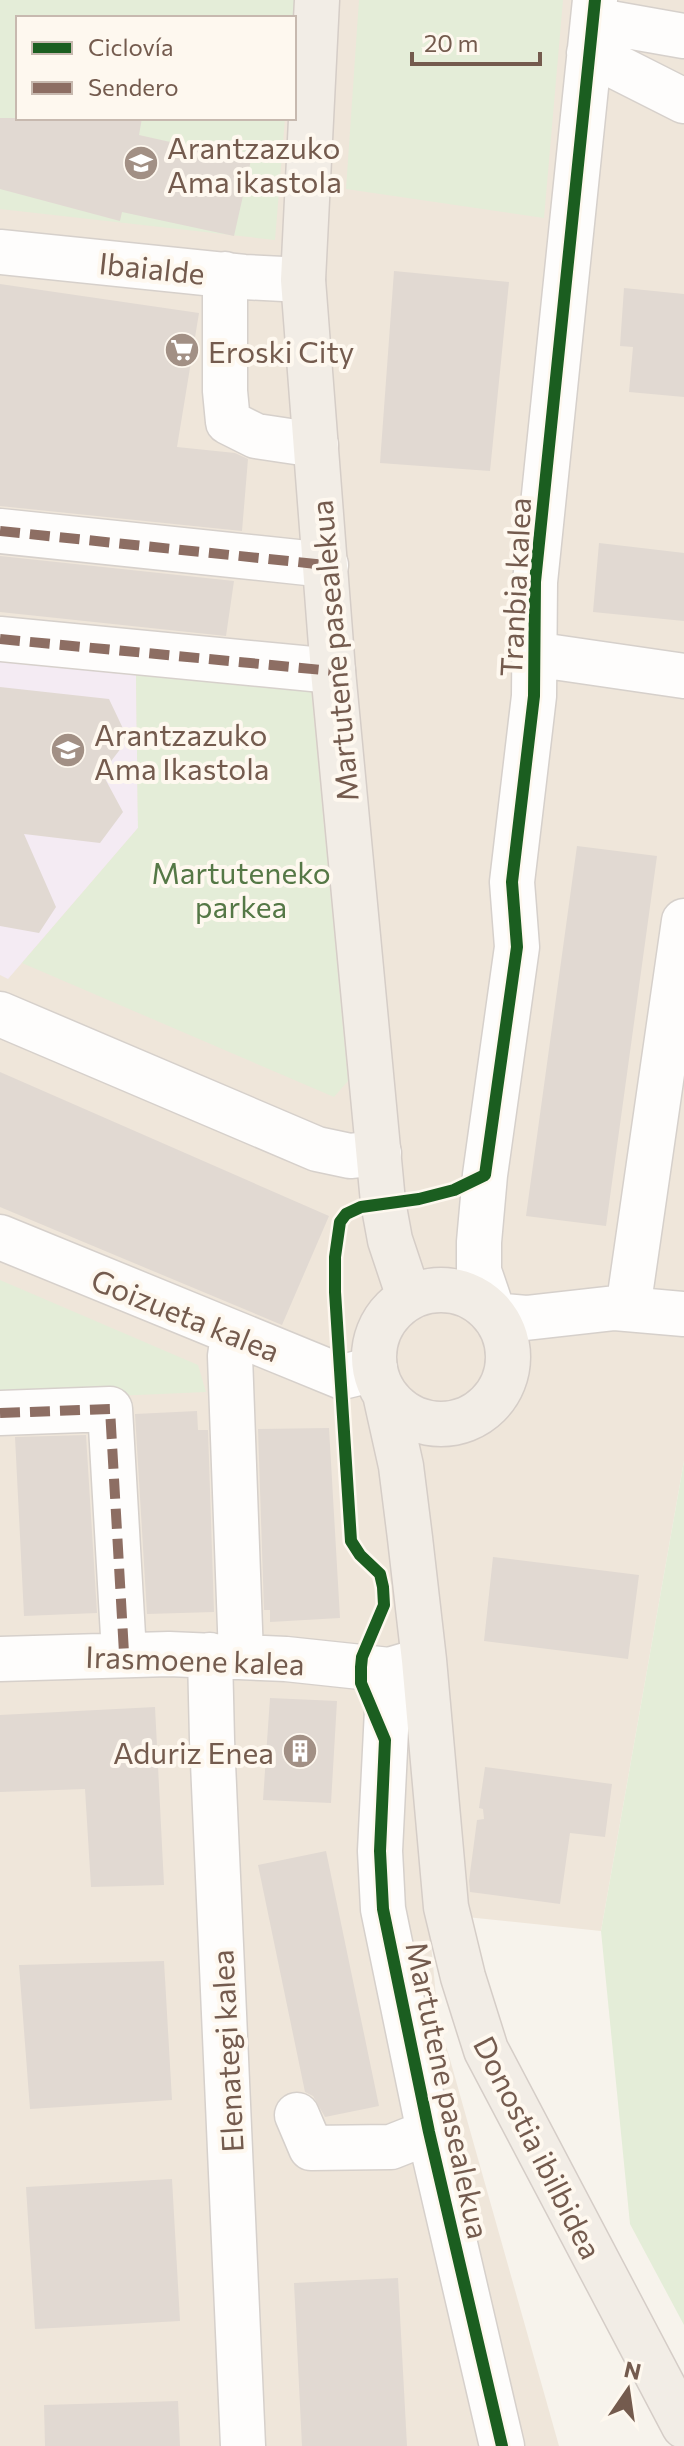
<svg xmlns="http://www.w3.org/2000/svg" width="684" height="2446" font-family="Commissioner,sans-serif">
<rect width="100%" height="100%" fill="#f7f3ec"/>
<!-- residential -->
<path fill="#efe6da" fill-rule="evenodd" d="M0,0H684V1461L601,1931L428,1913L438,2017L559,2446H0ZM18,18H294V118H18Z"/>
<!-- education -->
<path fill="#f4ebf3" d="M0,659L136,673L138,828L8,979L0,975Z"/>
<!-- green -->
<path fill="#e4edd8" d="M0,0H295L293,18H18V118H285L275,240L0,209Z
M359,0H563L544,218L346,189Z
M136,673L311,689L348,1081L334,1097L22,963L138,828Z
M0,1280L198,1365L206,1392L0,1401Z
M684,1461V2325L630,2224L601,1931Z"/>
<!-- building -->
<path fill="#e1d9d2" d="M0,118H142L139,135L251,160L234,236L122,212L120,221L0,189Z
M394,271L509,282L490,471L380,463Z
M0,284L199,313L177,447L235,453L248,459L242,531L0,506Z
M624,288L684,294V397L629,392L633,347L620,346Z
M599,543L684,553V621L593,612Z
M0,556L234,581L226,636L0,612Z
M0,687L109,699L128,739L102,773L123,812L100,843L24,834L56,907L39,933L0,926Z
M577,846L657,856L606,1226L526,1216Z
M0,1072L329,1216L282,1325L0,1207Z
M197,1411L198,1430H208L214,1612L147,1614L135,1414Z
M329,1428L340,1618L270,1622V1610H264L258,1429Z
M86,1435L97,1613L24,1616L15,1437Z
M493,1557L639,1575L628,1659L484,1641Z
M270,1698L337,1701L331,1803L263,1800Z
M155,1707L164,1885L91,1887L85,1789L0,1792V1715Z
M485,1767L612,1784L605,1837L570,1833L560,1904L470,1892L469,1881L477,1820L484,1819L483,1809L479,1808Z
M326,1851L379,2106L325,2117L313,2096L305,2092L258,1865Z
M164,1961L172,2100L30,2109L19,1965Z
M172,2179L180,2321L35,2329L26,2187Z
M398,2278L407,2446H302L294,2283Z
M178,2401L180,2446H45L44,2405Z"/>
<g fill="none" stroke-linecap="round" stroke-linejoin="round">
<!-- minor casing -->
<g stroke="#d6d0cb" stroke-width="47">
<path id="minor" d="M595,0L535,582L534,696L512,882L517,947L485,1175L479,1242V1271L494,1315L526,1318L615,1308L684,1314
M593,20L684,36
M589,53L684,101
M0,252L244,277L303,280
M225,274V391L228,422L256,436L316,445
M0,531L326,565
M0,639L333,671
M533,654L684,676
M0,1014L317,1149L350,1156L379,1153
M0,1237L342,1377L375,1369
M628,1309L684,921
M233,1335L230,1356L241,1656
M0,1413L110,1409L124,1653
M210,1655L212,1740L243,2446
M0,1659L169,1654L286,1659L389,1670L416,1662
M389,1670L380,1851L383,1909L429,2132L502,2446
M297,2115L311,2148L391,2147L429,2132"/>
</g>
<!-- major casing -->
<g stroke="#d5cdc7" stroke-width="47">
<path id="major" d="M317,0L303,280L333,671L383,1202L390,1240L409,1297
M374 1357a67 67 0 1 1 134 0a67 67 0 1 1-134 0Z
M385,1394L401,1466L410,1538L424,1660L446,1907L463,1977L486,2050L684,2426"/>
</g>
<!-- minor -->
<use href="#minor" stroke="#fefdfc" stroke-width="44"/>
<!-- major -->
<use href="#major" stroke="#f2ede6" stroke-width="44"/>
<!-- quiet -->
<path stroke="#8d6e63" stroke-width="10" stroke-dasharray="20 10" stroke-linecap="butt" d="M0,531L326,565
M0,639L333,671
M0,1413L110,1409L124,1653"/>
<!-- cycleway casing -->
<g stroke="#fef8ef" stroke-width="17">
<path id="cycleway" d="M502,2446L429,2132L383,1909L380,1851L385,1740L361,1683V1667L362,1657L384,1605L383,1587L380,1574L360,1555L351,1541L335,1292V1257L340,1222L346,1214L361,1207L419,1199L454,1190L485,1175L517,947L512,882L534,696L535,582L595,0"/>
</g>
<!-- cycleway -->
<use href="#cycleway" stroke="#1b5e20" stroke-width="12"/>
</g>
<!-- icons -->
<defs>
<g id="school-disc" transform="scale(1.8)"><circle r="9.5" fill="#a29085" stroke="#fef8ef"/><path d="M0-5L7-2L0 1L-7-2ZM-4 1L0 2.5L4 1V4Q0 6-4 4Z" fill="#fff"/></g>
<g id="supermarket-disc" transform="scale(1.8)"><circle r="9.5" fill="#a29085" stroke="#fef8ef"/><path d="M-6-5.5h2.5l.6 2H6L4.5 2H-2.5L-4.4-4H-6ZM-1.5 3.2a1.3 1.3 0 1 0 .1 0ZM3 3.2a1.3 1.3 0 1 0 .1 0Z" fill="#fff"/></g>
<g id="building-disc" transform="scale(1.8)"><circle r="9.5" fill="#a29085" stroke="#fef8ef"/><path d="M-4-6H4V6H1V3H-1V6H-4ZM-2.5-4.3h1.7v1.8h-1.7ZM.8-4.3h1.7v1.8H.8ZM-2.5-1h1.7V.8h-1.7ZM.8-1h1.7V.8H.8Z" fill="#fff"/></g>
</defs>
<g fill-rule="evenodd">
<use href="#school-disc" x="141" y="163"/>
<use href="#supermarket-disc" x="182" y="350"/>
<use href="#school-disc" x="68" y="750"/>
<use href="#building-disc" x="300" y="1751"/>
</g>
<g text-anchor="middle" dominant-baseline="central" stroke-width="8" stroke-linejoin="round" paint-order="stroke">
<!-- poi labels -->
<g font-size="30" fill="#745b4e" stroke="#fef8ef" text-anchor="start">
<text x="167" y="146">Arantzazuko<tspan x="167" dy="34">Ama ikastola</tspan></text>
<text x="208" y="350">Eroski City</text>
<text x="94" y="733">Arantzazuko<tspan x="94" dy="34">Ama Ikastola</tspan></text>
<text x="274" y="1751" text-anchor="end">Aduriz Enea</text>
</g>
<!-- street labels -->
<g font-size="30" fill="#745b4e" stroke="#fef8ef">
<text transform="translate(152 267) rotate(6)">Ibaialde</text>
<text transform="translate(514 587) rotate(-87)">Tranbia kalea</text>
<text transform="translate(333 651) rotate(-95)">Martutene pasealekua</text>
<text transform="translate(186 1314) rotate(22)">Goizueta kalea</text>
<text transform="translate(195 1659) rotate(2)">Irasmoene kalea</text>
<text transform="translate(226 2051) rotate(-93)">Elenategi kalea</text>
<text transform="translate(449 2090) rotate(78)">Martutene pasealekua</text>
<text transform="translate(539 2147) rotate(63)">Donostia ibilbidea</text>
</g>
<!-- park labels -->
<g font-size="30" fill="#557846" stroke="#fef8ef">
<text x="241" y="871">Martuteneko<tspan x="241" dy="34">parkea</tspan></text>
</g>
</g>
<!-- legend -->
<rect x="16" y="16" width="280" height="104" fill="#fef8ef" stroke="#c7b9af" stroke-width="2"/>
<rect x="32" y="42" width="40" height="12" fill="#1b5e20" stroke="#c7b9af" stroke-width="2"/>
<text x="88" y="56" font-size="24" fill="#745b4e">Ciclovía</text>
<rect x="32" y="82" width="40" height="12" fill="#8d6e63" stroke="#c7b9af" stroke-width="2"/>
<text x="88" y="96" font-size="24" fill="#745b4e">Sendero</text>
<!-- north arrow -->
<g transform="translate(628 2390) rotate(13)" stroke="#fef8ef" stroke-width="6" paint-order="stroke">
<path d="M0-6L14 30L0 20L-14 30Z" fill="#745b4e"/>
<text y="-12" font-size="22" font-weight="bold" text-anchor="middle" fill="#745b4e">N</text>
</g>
<!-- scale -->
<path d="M412 52v12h128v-12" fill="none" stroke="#745b4e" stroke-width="4"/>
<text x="424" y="52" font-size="24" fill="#745b4e" stroke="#fef8ef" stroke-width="6" paint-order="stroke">20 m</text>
</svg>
